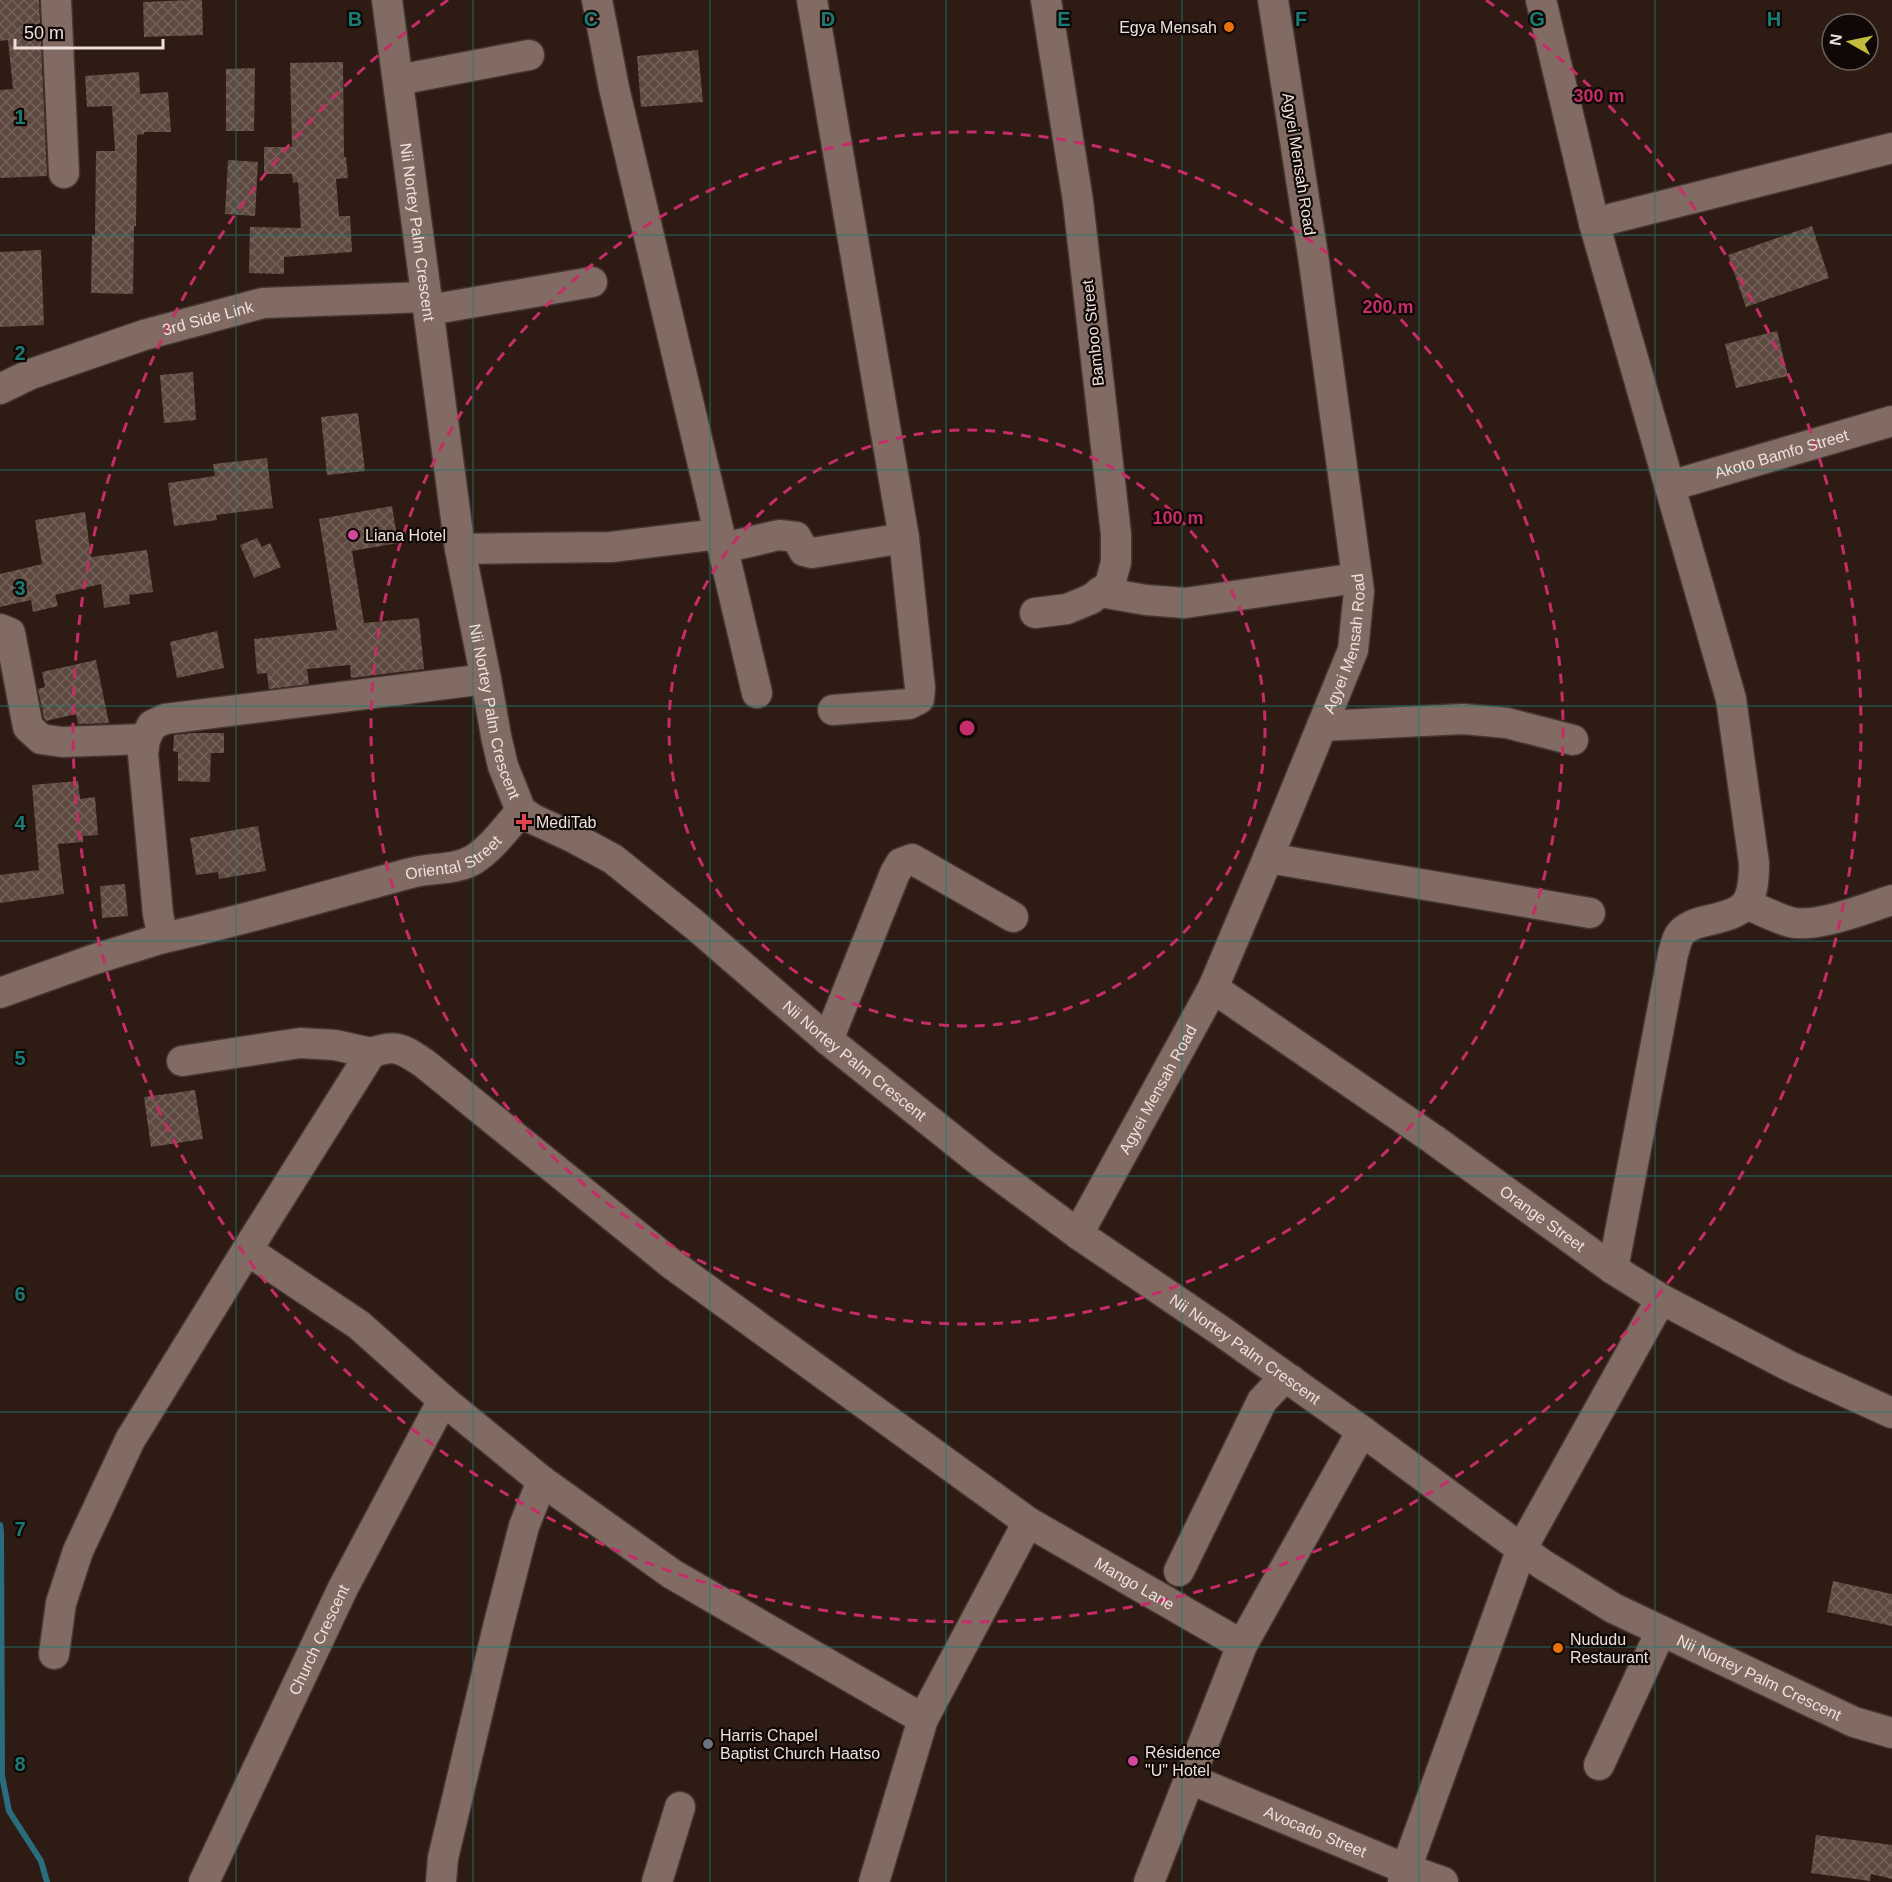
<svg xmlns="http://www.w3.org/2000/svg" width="1892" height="1882" font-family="Arial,sans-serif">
<defs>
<pattern id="building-cross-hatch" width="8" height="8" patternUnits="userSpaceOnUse" patternTransform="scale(1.5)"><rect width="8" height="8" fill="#5d493f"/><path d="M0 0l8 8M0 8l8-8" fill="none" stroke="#75635a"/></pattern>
</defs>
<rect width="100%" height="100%" fill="#2e1c14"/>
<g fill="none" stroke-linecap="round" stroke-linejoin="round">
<!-- stream -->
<path stroke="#296d7f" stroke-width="6" d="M0,1525L1,1532L2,1776L9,1811L41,1861L47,1882"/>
</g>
<!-- building -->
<path fill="url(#building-cross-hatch)" d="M0,0H39L47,176L0,178V90L13,89L8,40L0,41Z
M191,0H202L203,35L144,37L143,2Z
M698,50L703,102L641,107L637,56Z
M343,62L344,157H346L348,178L336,179L339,216H350L352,252L284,257V274L249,273L250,227L301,228L298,182L293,183L292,174H264V147H292L290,63Z
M255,68L254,131H226V69Z
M139,72L140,94L168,92L171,132H144V134L137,135L136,226H134L133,294L91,293L92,235H95L96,151H115L112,106L87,107L85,76Z
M228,160L258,162L255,216L225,214Z
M1812,226L1829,278L1746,307L1728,255Z
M41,250L44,325L0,327V252Z
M1777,331L1788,376L1736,388L1725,344Z
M193,372L196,420L164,423L160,375Z
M358,413L365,471L327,475L321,417Z
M267,458L273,508L216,515L217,520L174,526L168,483L215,476L213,464Z
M392,506L398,543L352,551L364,623L419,618L424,669L351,678L350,665L307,669L309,684L269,689L267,673L257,674L254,639L337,630L319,519Z
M85,512L91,557L147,550L153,592L129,595L130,604L104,608L101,584L55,595L58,606L33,612L31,600L0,607V574L42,564L35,520Z
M257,538L262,547L270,543L281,567L254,578L240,545Z
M217,631L224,668L177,678L170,642Z
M96,660L109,723L78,724L76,714L46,721L44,718L38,689L45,687L42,672Z
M193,733H224V753H211L210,782L178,781V752L173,751L174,735Z
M78,781L80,799L95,797L98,835L83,836V842L58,844L64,894L0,903V875L39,870L32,785Z
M258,826L266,871L219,879L218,872L196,875L190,838Z
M125,884L128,916L102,918L100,886Z
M195,1090L203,1139L151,1147L144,1097Z
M1833,1581L1892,1594V1626L1827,1612Z
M1816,1835L1892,1845V1879L1871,1874L1870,1881L1811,1873Z"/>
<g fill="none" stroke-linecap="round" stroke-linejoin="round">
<!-- minor casing -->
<g stroke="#453632" stroke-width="33">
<g id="minor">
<path d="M56,0L64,173"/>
<path id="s1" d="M387,0L460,549L486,679L496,736L503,766L521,811L533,819L574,838L613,859L696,926L828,1040L982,1163L1078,1234L1221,1331L1362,1431L1542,1564L1613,1608L1854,1722L1892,1733"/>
<path d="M597,0L614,88L757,693"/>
<path d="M812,0L904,538L920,688L919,699L909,704L833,710"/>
<path d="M1541,0L1594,223L1731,699L1754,863C1754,913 1741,912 1698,923C1691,925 1682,930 1679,936C1676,941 1675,948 1673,954L1613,1269"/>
<path d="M398,80L529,55"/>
<path d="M1594,223L1892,148"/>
<path d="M429,310L592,282"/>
<path id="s2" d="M0,389L31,374L144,335L263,303L427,297"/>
<path id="s3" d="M1670,486L1892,421"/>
<path d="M723,548L779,535L796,537L804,551L812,553L904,538"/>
<path d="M460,549L611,547L719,534"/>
<path d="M1100,592L1146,600L1185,603L1357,578"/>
<path d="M1035,613L1067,609L1091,599L1110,585L1116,562V534L1078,201L1046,0"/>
<path d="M0,629L10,633L28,727L41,739L62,742L145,739"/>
<path id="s4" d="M486,679L165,719L152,725L145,739L143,754L158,914L163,938C246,920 328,895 411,873C432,867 453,871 473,860C492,848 507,827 521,811"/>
<path d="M1322,726L1463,719L1507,723L1573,740"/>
<path d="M1268,858L1590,913"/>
<path d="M1746,904C1761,910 1776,918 1790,922C1816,929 1866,908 1892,900"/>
<path id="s5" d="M1213,988L1433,1139L1613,1269L1661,1299L1791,1367L1892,1413"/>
<path d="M0,993L92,960L163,938"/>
<path d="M828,1040L895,873L901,863L912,859L1013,917"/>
<path d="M182,1061L300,1043L335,1045L371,1053"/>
<path id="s6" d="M1078,1234L1213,988L1268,858L1353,650L1359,591L1314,262L1273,0"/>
<path d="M247,1250L359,1325L443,1400L542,1481L672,1574L923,1719"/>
<path d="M1179,1571L1262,1401L1278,1384L1291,1380"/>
<path id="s7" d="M54,1654L61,1603L78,1551L130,1440L247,1250L371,1053C397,1043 404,1050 425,1064L673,1265L1028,1522L1242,1645"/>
<path d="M1599,1765L1661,1631"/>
<path id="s8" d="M1190,1779L1406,1869L1443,1882"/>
<path id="s9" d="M204,1882L343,1588L443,1400"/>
<path d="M441,1882L443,1858L498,1627L524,1526L542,1481"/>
<path d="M657,1882L680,1807"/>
<path d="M874,1882L923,1719L1028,1522"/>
<path d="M1149,1882L1242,1645L1362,1431"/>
<path d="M1403,1882L1406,1869L1522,1548L1661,1299"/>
</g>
</g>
<!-- minor -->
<use href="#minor" stroke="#816b62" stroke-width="30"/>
</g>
<!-- grid -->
<path fill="none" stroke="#1a7b74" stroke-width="1.5" stroke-opacity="0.55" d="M236,0V1882M473,0V1882M710,0V1882M946,0V1882M1182,0V1882M1419,0V1882M1655,0V1882M0,235H1892M0,470H1892M0,706H1892M0,941H1892M0,1176H1892M0,1412H1892M0,1647H1892"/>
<!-- distance rings -->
<g fill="none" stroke="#c62c68" stroke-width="3" stroke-dasharray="10 8">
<circle cx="967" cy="728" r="298"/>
<circle cx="967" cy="728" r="596"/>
<path d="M1486 0A894 894 0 1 1 448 0"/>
</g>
<!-- markers -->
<g fill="#e8710a" stroke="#100806" stroke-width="2">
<circle cx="1229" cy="27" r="6"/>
<circle cx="1558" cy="1648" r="6"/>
</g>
<g fill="#d1479c" stroke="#100806" stroke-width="2">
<circle cx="353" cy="535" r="6"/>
<circle cx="1133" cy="1761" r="6"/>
</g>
<path fill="#e0444e" stroke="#100806" stroke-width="2" d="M521 813h6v6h6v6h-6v6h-6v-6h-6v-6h6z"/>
<circle fill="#6b7280" stroke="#100806" stroke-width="2" cx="708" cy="1744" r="6"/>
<g text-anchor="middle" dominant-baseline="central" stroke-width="4.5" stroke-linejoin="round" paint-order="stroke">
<!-- poi labels -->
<g font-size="16" fill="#eee1dc" stroke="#100806" text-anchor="start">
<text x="1217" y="27" text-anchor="end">Egya Mensah</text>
<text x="365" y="535">Liana Hotel</text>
<text x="536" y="822">MediTab</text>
<text x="1570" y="1639">Nududu<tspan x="1570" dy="18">Restaurant</tspan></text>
<text x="720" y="1735">Harris Chapel<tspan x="720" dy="18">Baptist Church Haatso</tspan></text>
<text x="1145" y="1752">Résidence<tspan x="1145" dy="18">"U" Hotel</tspan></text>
</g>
<!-- street labels -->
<g font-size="16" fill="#eee1dc" stroke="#100806">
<text transform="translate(1299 164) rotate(81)">Agyei Mensah Road</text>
<text stroke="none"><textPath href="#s1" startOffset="234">Nii Nortey Palm Crescent</textPath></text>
<text stroke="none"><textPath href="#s2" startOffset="220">3rd Side Link</textPath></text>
<text transform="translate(1093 333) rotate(-96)">Bamboo Street</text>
<text stroke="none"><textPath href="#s3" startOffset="116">Akoto Bamfo Street</textPath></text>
<text stroke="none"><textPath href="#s6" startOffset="651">Agyei Mensah Road</textPath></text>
<text stroke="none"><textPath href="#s1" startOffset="720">Nii Nortey Palm Crescent</textPath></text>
<text stroke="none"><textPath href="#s4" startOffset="856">Oriental Street</textPath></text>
<text stroke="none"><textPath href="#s1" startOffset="1242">Nii Nortey Palm Crescent</textPath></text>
<text stroke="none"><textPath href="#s6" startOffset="165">Agyei Mensah Road</textPath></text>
<text stroke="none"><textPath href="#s5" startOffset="402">Orange Street</textPath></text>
<text stroke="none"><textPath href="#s1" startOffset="1728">Nii Nortey Palm Crescent</textPath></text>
<text stroke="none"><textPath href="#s7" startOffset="1624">Mango Lane</textPath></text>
<text stroke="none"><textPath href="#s9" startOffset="268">Church Crescent</textPath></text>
<text stroke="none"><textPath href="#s1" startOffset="2340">Nii Nortey Palm Crescent</textPath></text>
<text stroke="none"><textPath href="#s8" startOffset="136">Avocado Street</textPath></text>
</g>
</g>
<g font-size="20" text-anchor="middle" font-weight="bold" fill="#1a7b74" stroke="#100806" stroke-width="4.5" stroke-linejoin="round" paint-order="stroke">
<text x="355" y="26">B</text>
<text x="591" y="26">C</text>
<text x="828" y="26">D</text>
<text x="1064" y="26">E</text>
<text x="1301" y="26">F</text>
<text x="1537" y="26">G</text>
<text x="1774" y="26">H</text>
<text x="20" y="124">1</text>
<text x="20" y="360">2</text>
<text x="20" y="595">3</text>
<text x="20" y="830">4</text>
<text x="20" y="1065">5</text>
<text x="20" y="1301">6</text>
<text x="20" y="1536">7</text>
<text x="20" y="1771">8</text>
</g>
<circle cx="967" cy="728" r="9" fill="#c62c68" stroke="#100806" stroke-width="3"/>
<g font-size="18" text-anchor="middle" font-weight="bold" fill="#c62c68" stroke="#100806" stroke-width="4.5" stroke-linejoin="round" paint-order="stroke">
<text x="1599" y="102">300 m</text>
<text x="1388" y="313">200 m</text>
<text x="1178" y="524">100 m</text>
</g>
<!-- north arrow -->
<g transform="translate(1850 42) rotate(279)"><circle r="28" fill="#100806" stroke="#695f5c" stroke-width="1.5"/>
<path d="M0-4.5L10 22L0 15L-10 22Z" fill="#c3bd3e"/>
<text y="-9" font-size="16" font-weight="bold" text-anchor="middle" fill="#eee1dc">N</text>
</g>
<!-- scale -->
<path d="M15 39v9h148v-9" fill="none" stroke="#eee1dc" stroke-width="3"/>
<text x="24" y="39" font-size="18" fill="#eee1dc" stroke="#100806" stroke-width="4.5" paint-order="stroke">50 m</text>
</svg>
